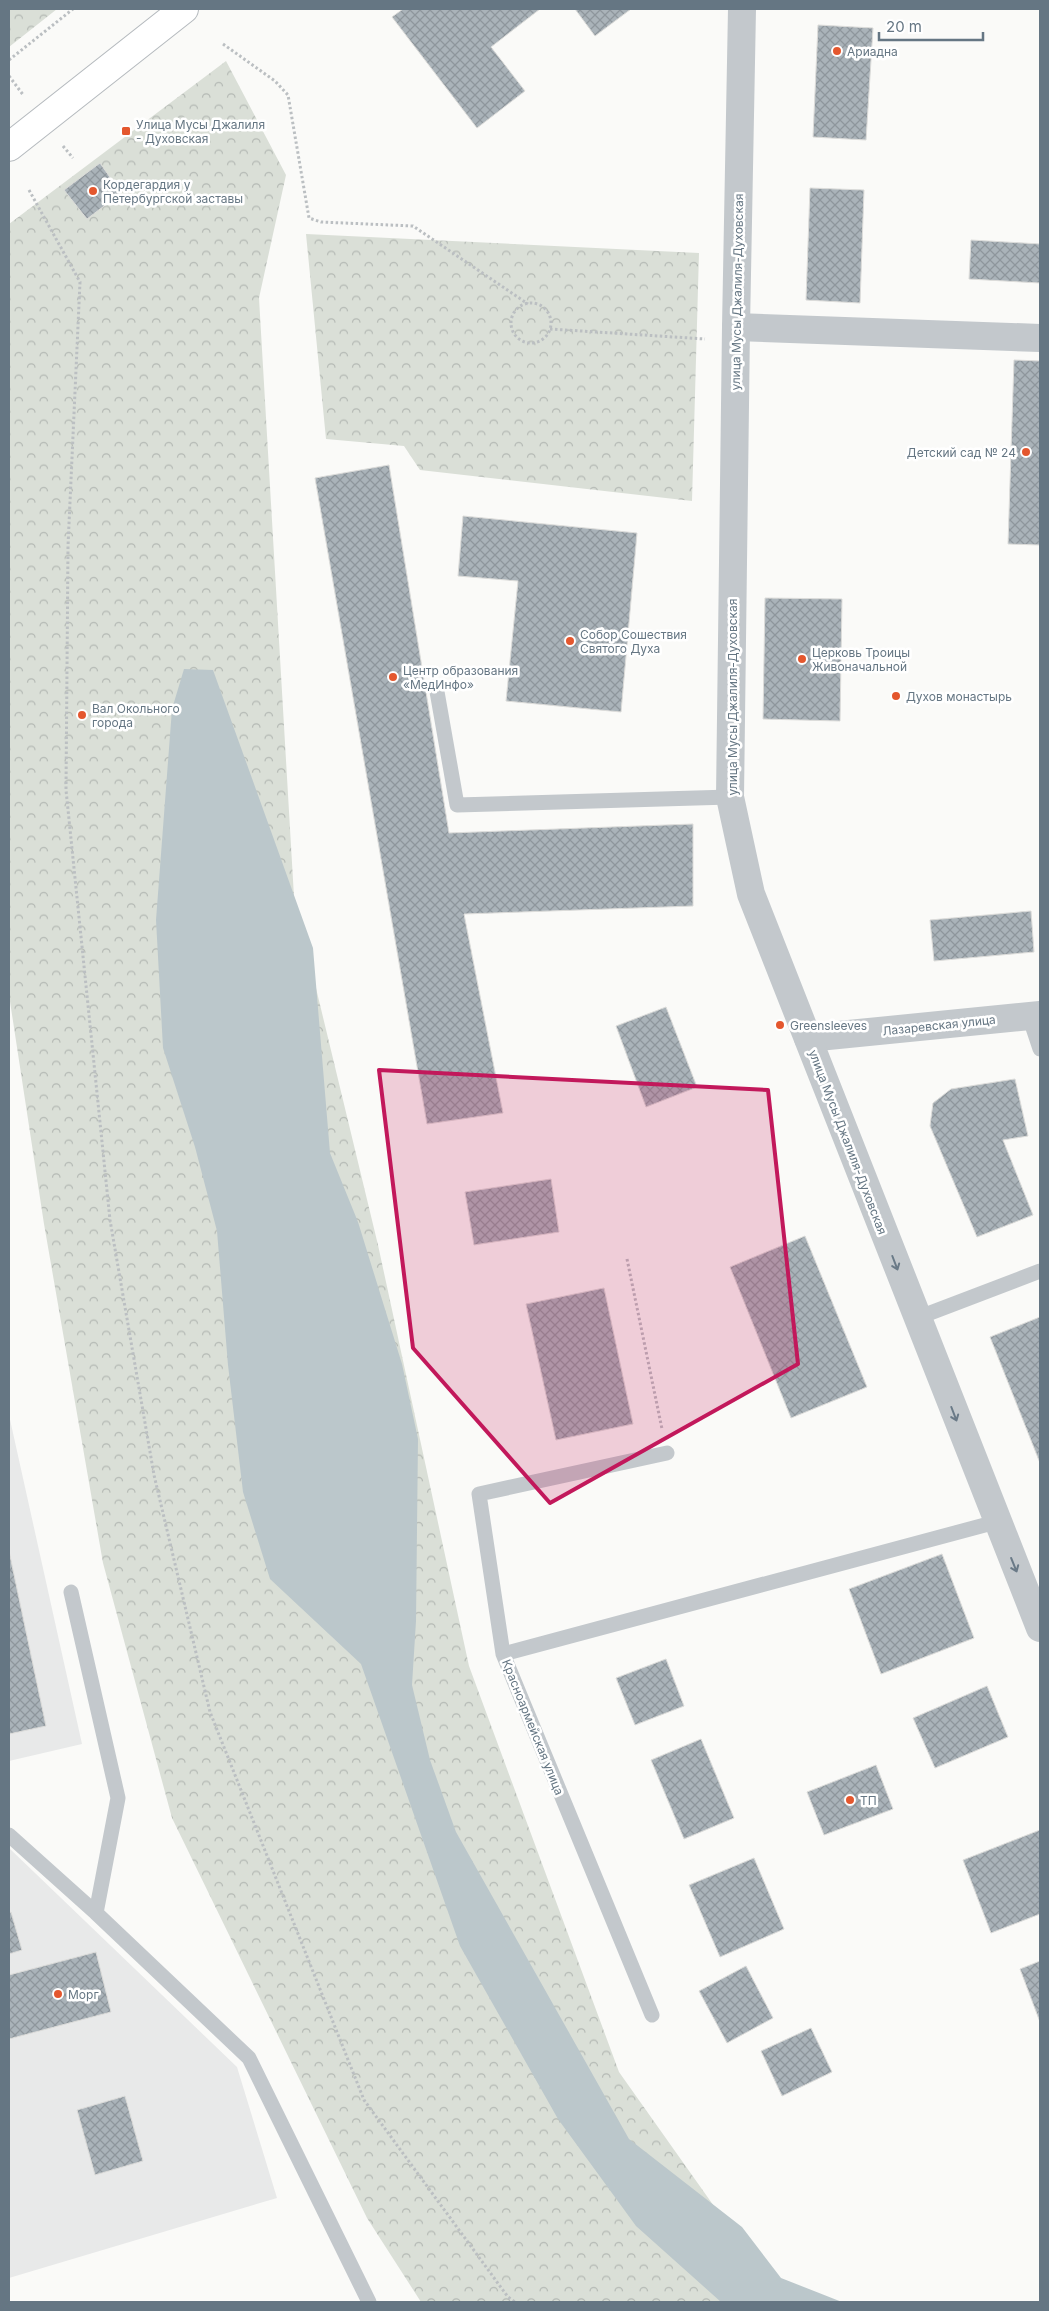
<svg xmlns="http://www.w3.org/2000/svg" width="1049" height="2311" font-family="Inter,sans-serif">
<defs>
<pattern id="park-crowns" width="20" height="18" patternUnits="userSpaceOnUse" patternTransform="scale(1.25)"><rect width="20" height="18" fill="#dadfd7"/><path d="M2 6a3 3 0 1 1 6 0M12 15a3 3 0 1 1 6 0" fill="none" stroke="#b4b9b4"/></pattern>
<pattern id="building-cross-hatch" width="8" height="8" patternUnits="userSpaceOnUse" patternTransform="scale(1.25)"><rect width="8" height="8" fill="#aab3b9"/><path d="M0 0l8 8M0 8l8-8" fill="none" stroke="#8e969c"/></pattern>
</defs>
<rect width="100%" height="100%" fill="#fafaf8"/>
<!-- built -->
<path fill="#e8e9e9" d="M9,1415L82,1744L9,1761Z
M9,1848L237,2067L277,2198L9,2278Z"/>
<!-- park -->
<path fill="url(#park-crowns)" d="M9,9H57L9,47Z
M226,61L286,175L259,298L294,897L378,1245L469,1666L619,2072L779,2298L785,2302H421L367,2218L172,1818L103,1563L44,1224L9,995V224Z
M306,234L699,253L692,501L420,470L404,446L326,439Z"/>
<!-- water -->
<path fill="#bbc7cb" d="M184,669L213,670L313,948L330,1153L358,1222L402,1364L418,1439L416,1621L412,1685L430,1760L456,1832L629,2139L742,2227L781,2278L842,2302H721L636,2226L558,2119L460,1946L361,1664L270,1579L243,1492L228,1365L217,1231L195,1147L163,1048L156,920L172,709Z"/>
<!-- building -->
<path fill="url(#building-cross-hatch)" stroke="#dcdcda" d="M403,9H540L491,47L525,91L477,128L392,17Z
M575,9H631L595,36Z
M818,25L873,28L866,140L813,137Z
M100,163L121,193L87,219L64,190Z
M810,188L864,190L860,303L806,300Z
M971,240L1040,244V283L969,279Z
M1014,360L1040,361V545L1008,544Z
M389,465L449,833L693,824V906L464,914L503,1113L427,1124L315,478Z
M463,516L637,533L621,712L506,701L518,581L458,576Z
M765,598L842,599L840,721L763,719Z
M1031,911L1034,952L934,961L930,920Z
M666,1007L697,1087L646,1107L616,1026Z
M1015,1079L1028,1136L1003,1140L1033,1215L977,1237L930,1126L933,1103L951,1089Z
M551,1179L559,1232L474,1245L465,1192Z
M805,1236L867,1387L791,1418L730,1267Z
M604,1288L633,1424L556,1440L526,1304Z
M1040,1317V1463L990,1337Z
M9,1551L46,1726L9,1734Z
M942,1554L974,1638L881,1674L849,1589Z
M666,1659L684,1706L635,1725L616,1678Z
M987,1686L1008,1737L935,1768L913,1718Z
M701,1739L734,1818L684,1839L651,1760Z
M876,1765L893,1809L824,1835L807,1792Z
M1040,1830V1914L991,1933L963,1860Z
M754,1858L784,1929L720,1957L689,1885Z
M11,1912L22,1950L9,1954V1913Z
M96,1952L111,2012L9,2039V1975Z
M1040,1961V2022L1020,1969Z
M746,1966L773,2018L727,2043L699,1991Z
M811,2028L832,2072L782,2096L761,2051Z
M125,2096L143,2161L95,2175L77,2110Z"/>
<g fill="none" stroke-linecap="round" stroke-linejoin="round">
<!-- primary casing -->
<g stroke="#b5babe" stroke-width="30">
<path id="primary" d="M9,147L184,9"/>
</g>
<!-- path -->
<path stroke="#bbbfc2" stroke-width="3" stroke-dasharray="2.5 2.5" stroke-linecap="butt" d="M223,44L275,81L288,95L309,218L321,222L413,226L528,304
M9,60L73,9
M9,76L24,96
M63,146L73,158
M29,190L80,282L68,546L66,790L110,1220L154,1475L210,1712L364,2100L508,2297L515,2302
M511 323a20 20 0 1 1 40 0a20 20 0 1 1-40 0Z
M550,329L705,339
M627,1259L662,1429"/>
<!-- service -->
<path stroke="#c3c8cc" stroke-width="15" d="M436,686L457,805L730,797
M1029,1016L1040,1049
M917,1318L1040,1271
M71,1592L118,1798L96,1913L249,2058L369,2302
M503,1654L996,1522
M9,1835L96,1913
M652,2015L503,1654L479,1494L667,1453"/>
<!-- minor -->
<path stroke="#c3c8cc" stroke-width="28" d="M736,327L1040,338
M808,1038L1040,1015"/>
<!-- tertiary -->
<path stroke="#c3c8cc" stroke-width="28" d="M742,9L736,327L730,797L751,894L1040,1628"/>
<!-- primary -->
<use href="#primary" stroke="#fff" stroke-width="28"/>
</g>
<!-- one-way arrows -->
<defs><path id="oneway-shaft" d="M-6 0H5M1.5-3L5.5 0L1.5 3" fill="none" stroke-width="1.6" stroke-linecap="round" stroke-linejoin="round" transform="scale(1.25)"/></defs>
<g stroke="#6a7a87">
<use href="#oneway-shaft" transform="translate(895 1263) rotate(69)"/>
<use href="#oneway-shaft" transform="translate(954 1414) rotate(69)"/>
<use href="#oneway-shaft" transform="translate(1014 1565) rotate(68)"/>
</g>
<!-- marked area -->
<path fill="#c2185b" fill-opacity="0.2" stroke="#c2185b" stroke-width="4" stroke-linejoin="round" d="M379,1070L768,1090L798,1364L550,1503L413,1348Z"/>
<!-- markers -->
<g fill="#e4572e" stroke="#fff" stroke-width="2">
<circle cx="837" cy="51" r="5"/>
<rect x="121" y="126" width="10" height="10" rx="2.5"/>
<circle cx="93" cy="191" r="5"/>
<circle cx="1026" cy="452" r="5"/>
<circle cx="570" cy="641" r="5"/>
<circle cx="802" cy="659" r="5"/>
<circle cx="393" cy="677" r="5"/>
<circle cx="896" cy="696" r="5"/>
<circle cx="82" cy="715" r="5"/>
<circle cx="780" cy="1025" r="5"/>
<circle cx="850" cy="1800" r="5"/>
<circle cx="58" cy="1994" r="5"/>
</g>
<g text-anchor="middle" dominant-baseline="central" stroke-width="5" stroke-linejoin="round" paint-order="stroke">
<!-- poi labels -->
<g font-size="12" fill="#657683" stroke="#fff" text-anchor="start">
<text x="847" y="51">Ариадна</text>
<text x="136" y="124">Улица Мусы Джалиля<tspan x="136" dy="14">- Духовская</tspan></text>
<text x="103" y="184">Кордегардия у<tspan x="103" dy="14">Петербургской заставы</tspan></text>
<text x="1016" y="452" text-anchor="end">Детский сад № 24</text>
<text x="580" y="634">Собор Сошествия<tspan x="580" dy="14">Святого Духа</tspan></text>
<text x="812" y="652">Церковь Троицы<tspan x="812" dy="14">Живоначальной</tspan></text>
<text x="403" y="670">Центр образования<tspan x="403" dy="14">«МедИнфо»</tspan></text>
<text x="906" y="696">Духов монастырь</text>
<text x="92" y="708">Вал Окольного<tspan x="92" dy="14">города</tspan></text>
<text x="790" y="1025">Greensleeves</text>
<text x="860" y="1800">ТП</text>
<text x="68" y="1994">Морг</text>
</g>
<!-- street labels -->
<g font-size="12" fill="#657683" stroke="#fff">
<text transform="translate(737 292) rotate(-89)">улица Мусы Джалиля-Духовская</text>
<text transform="translate(732 697) rotate(-90)">улица Мусы Джалиля-Духовская</text>
<text transform="translate(939 1025) rotate(-6)">Лазаревская улица</text>
<text transform="translate(848 1142) rotate(69)">улица Мусы Джалиля-Духовская</text>
<text transform="translate(533 1727) rotate(68)">Красноармейская улица</text>
</g>
</g>
<!-- border -->
<rect width="1049" height="2311" fill="none" stroke="#657683" stroke-width="20"/>
<!-- scale -->
<path d="M879 32v8h104v-8" fill="none" stroke="#657683" stroke-width="2.5"/>
<text x="886" y="32" font-size="15" fill="#657683" stroke="#ffffff" stroke-width="4" paint-order="stroke">20 m</text>
</svg>
